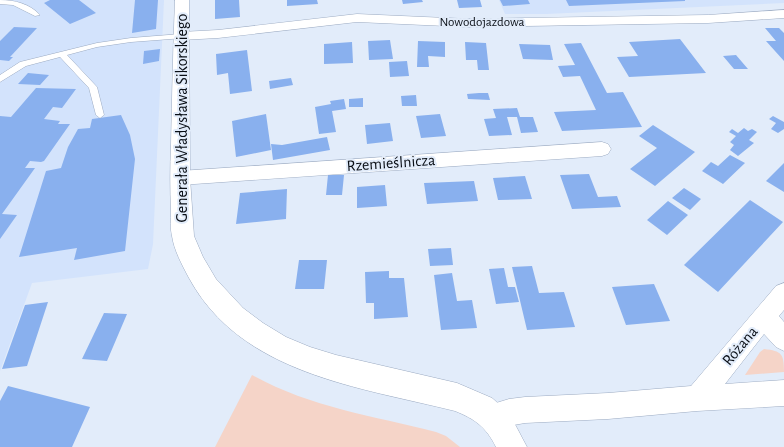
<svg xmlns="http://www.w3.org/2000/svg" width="784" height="447" font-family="'Alegreya Sans',sans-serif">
<rect width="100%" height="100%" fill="#e2ecfa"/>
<!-- built -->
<path fill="#d3e3fc" d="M0,0H164L153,244L148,269L32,283L0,371Z
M499,0H784V3L546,14H505Z"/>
<!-- green -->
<path fill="#f5d4c8" d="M764,349C782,351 784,354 784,372L745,375L760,352Z
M252,375C309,407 373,416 436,432L446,436L460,447H215Z"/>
<!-- building -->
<path fill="#89b0ee" d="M50,0H79L96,13L70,24L44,3Z
M135,0H158L156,29L132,33Z
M215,0H239L240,17L215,19Z
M287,0H317L318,4L287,6Z
M402,0H422L423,2L403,4Z
M457,0H480L482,7L459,8Z
M500,0H528L530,4L503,6Z
M566,0H685V1L569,6Z
M14,27L37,28L10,57H13L9,61L0,60V41Z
M765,28H779L784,33V61L766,41H776Z
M680,39L706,73L629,77L617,57L638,56L629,42Z
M390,40L393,59L369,60L368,41Z
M418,41L445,42V57L428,56L429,67H417Z
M352,42L353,63L324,64V44Z
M465,42L486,43L489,70H478L477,60H466Z
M581,43L607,93L623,92L642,127L562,131L554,112L596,110L580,76L563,77L558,66L575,65L564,44Z
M519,44L550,45L553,60L523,59Z
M160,49L159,61L143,64L144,51Z
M247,50L252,91L230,94L228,73L217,75L216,54Z
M736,55L748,69H734L723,56Z
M407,61L409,76L390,77L389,62Z
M28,73L49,75L40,85L18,84Z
M291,78L293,85L270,89L269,81Z
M36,88L76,89L62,108L53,107L44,119L60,121L58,124H70L44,161L41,162L30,161L25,168H35L2,214L17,215L0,239V116L11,117Z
M479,93H488L490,100L468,99L467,94Z
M416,95L417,106H402L401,96Z
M363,98V107H349V99Z
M344,99L346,109L332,111L336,132L319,134L315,107L331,104L330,101Z
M517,108L520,117H533L538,132L521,133L517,117H507L512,135L489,136L484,119L496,118L493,109Z
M266,114L271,150L236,157L232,121Z
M440,114L446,136L421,138L416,116Z
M121,115L130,135L135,159L125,251L74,260L77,248L19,257L46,171L61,168L68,147L78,129L90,128L92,119Z
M773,116L784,122V129L778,133L771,129L776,123L769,119Z
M390,123L393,141L367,144L365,125Z
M653,125L695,152L655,186L630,169L657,148L639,136Z
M744,128L748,131L752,129L757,132L749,140L754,143L738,156L730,150L734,145L730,142L736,136L729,132L732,129L738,133Z
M327,137L330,150L273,160L271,144L282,145Z
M730,155L745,163L723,184L702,171L711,162L718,166Z
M784,163V192L766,181Z
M589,174L598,197L617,196L621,207L572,209L560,175Z
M328,175H344L342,195H326Z
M525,176L532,199L498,200L493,178Z
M474,181L478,201L427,204L424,183Z
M385,185L387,206L357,208V187Z
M684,188L701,199L690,210L672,198Z
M287,189L286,219L236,224L240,193Z
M750,200L783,222L718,292L684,265Z
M668,201L688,215L667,235L647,220Z
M451,248L453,265L430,266L428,249Z
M299,260H327L324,289H295Z
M532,266L539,293L564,292L575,327L527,330L512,267Z
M504,268L508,287H515L519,302L496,304L489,269Z
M389,271V278H404L408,317L374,319V303H366L365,272Z
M452,273L457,301L472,300L477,328L441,330L434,275Z
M654,284L670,321L626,325L612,287Z
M48,302L27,366L2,369L25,305Z
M104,313L127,314L107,361L82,359Z
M8,386L90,407L72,447H0V401Z"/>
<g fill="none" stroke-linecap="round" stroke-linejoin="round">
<!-- service casing -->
<g stroke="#9cabc2" stroke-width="1">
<path id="service" d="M0,0C15,0 30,4 40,15L35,16L13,5L0,4Z
M181,34H184V38L131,42L97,47L67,55L97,87L104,115L100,118L96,115L89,88L60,57L26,66L0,82V75L20,62L97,43L131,38Z"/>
</g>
<!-- minor casing -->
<g stroke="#9cabc2" stroke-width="1">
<path id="minor" d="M784,10V18L708,23L469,27L357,22L218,38L181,40L176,39L174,36L176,33L181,32L218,30L357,14L469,19L708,15Z
M602,142L608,144L611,149L608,154L602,156L180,185L173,183L171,178L173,173L180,171Z
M784,283V310L779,316L784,322V351L776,347L764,334L725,384L784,380V406L697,411L608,419L525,423L492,429L483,425L479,416L483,407L509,399L525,397L608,393L691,386L776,286Z"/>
</g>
<!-- tertiary casing -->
<g stroke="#9cabc2" stroke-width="1">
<path id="tertiary" d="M175,0H189L190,178L194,236L203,257L216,279L243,308L263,323L286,337L310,347L336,355L457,383L492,398L509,413L527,447H496C486,427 475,419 455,411C359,387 241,374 189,278C182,265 174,250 172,236C170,228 171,219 171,212C170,189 170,167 171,145C172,97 173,48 175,0Z"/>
</g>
<!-- service -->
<use href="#service" fill="#fff" fill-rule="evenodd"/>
<!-- minor -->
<use href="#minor" fill="#fff" fill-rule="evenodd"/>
<!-- tertiary -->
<use href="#tertiary" fill="#fff" fill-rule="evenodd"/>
</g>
<g text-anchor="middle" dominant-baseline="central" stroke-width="4" stroke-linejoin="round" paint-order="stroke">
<!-- far-street labels -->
<g font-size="13" fill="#090e15" stroke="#e2ecfa">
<text x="482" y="22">Nowodojazdowa</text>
</g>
<!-- street labels -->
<g font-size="16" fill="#090e15" stroke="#e2ecfa">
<text transform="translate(182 118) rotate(-90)">Generała Władysława Sikorskiego</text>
<text transform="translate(391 163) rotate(-4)">Rzemieślnicza</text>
<text transform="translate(740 346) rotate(-50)">Różana</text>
</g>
</g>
</svg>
